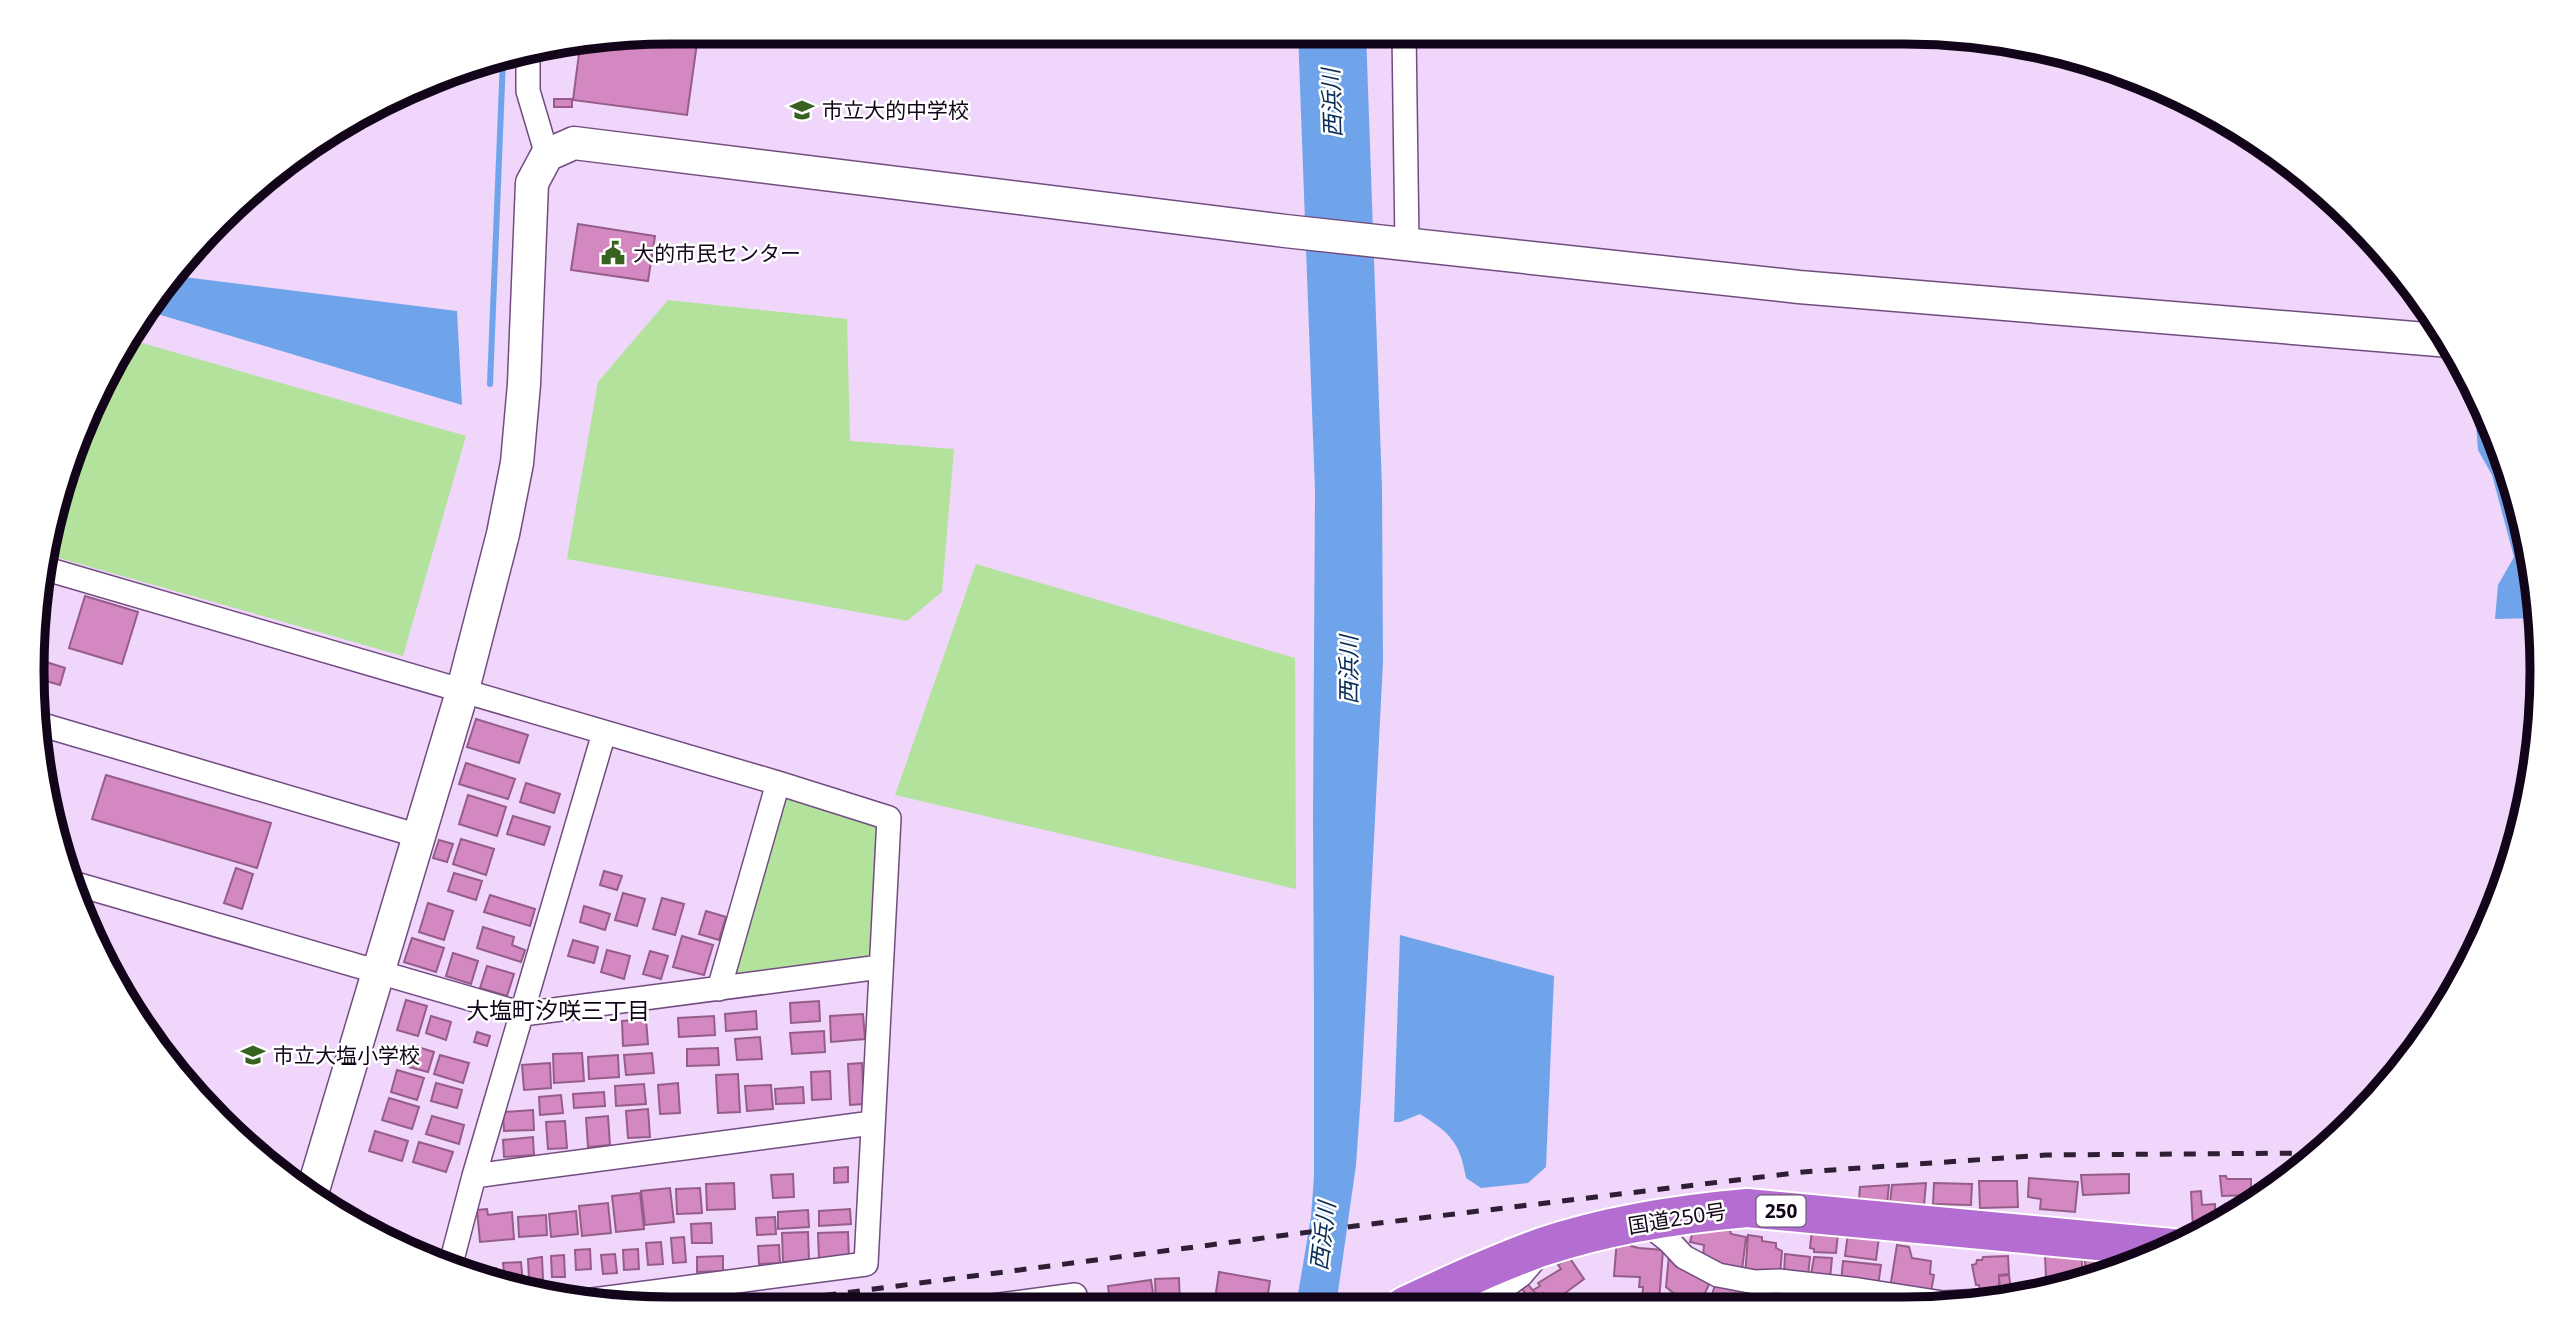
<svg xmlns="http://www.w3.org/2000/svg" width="2574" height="1341" font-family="'Noto Sans','Noto Sans JP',sans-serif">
<rect width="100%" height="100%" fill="#efd6fa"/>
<!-- green -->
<path fill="#b2e29c" d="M668,300L847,319L850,441L954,449L942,592L907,621L567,559L598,382Z
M128,339L466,436L403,656L45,554L53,506Z
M976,564L1295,658L1296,889L895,795Z
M790,797L875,822L879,834L874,953L864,962L739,978L730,969L779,804Z"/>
<!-- water -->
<path fill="#70a4ea" d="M1298,32H1366L1382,488L1383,661L1361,1094L1356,1165L1336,1306H1296L1311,1217L1314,1176V1010L1313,818L1315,491Z
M176,276L457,311L462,405L144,310Z
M2483,408L2509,465L2537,587L2538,618L2495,619L2498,585L2514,557L2492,475L2478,450L2476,425Z
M1400,935L1554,976L1546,1167L1528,1183L1481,1188L1466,1178C1460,1142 1450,1133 1420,1114L1400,1122H1394Z"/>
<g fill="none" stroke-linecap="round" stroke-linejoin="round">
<!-- stream -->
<path stroke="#70a4ea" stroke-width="6" d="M490,384L503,59"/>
</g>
<!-- building -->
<path fill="#d388c1" stroke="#955d87" stroke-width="2" d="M643,36L697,43L687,115L573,100L580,46Z
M554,99H572V107H554Z
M578,224L655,236L648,281L571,270Z
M85,596L138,612L122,664L69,648Z
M40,660L65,668L60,685L35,678Z
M476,719L528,735L519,763L467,747Z
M466,763L515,779L508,799L459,784Z
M106,775L271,823L257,868L92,819Z
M526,783L560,794L554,813L520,802Z
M468,795L506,807L497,836L459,824Z
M513,816L550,827L544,845L507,834Z
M461,839L494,849L486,875L453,864Z
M439,840L453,844L447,862L433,858Z
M236,868L253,874L242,909L224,903Z
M604,871L622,876L617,890L600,885Z
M454,873L482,881L476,900L448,891Z
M623,893L645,899L637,926L615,920Z
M490,895L535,909L530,926L484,912Z
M662,898L684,904L675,935L653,929Z
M428,903L453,911L444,940L419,932Z
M584,906L610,914L605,930L580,922Z
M706,911L726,917L719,940L699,934Z
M483,927L514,937L512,945L525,950L521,962L477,948Z
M682,936L713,945L704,975L673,967Z
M412,938L444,948L436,972L404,962Z
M573,940L598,947L594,963L568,956Z
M607,950L630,956L624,979L601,972Z
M650,951L668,956L661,979L643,974Z
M453,953L478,961L471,984L446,976Z
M487,966L514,974L507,996L480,988Z
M406,1000L427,1006L418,1036L397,1030Z
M819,1001L820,1021L791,1023L790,1003Z
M756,1011L757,1029L726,1031L725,1014Z
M863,1014L865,1039L831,1042L830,1016Z
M431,1016L451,1022L446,1040L426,1033Z
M714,1016L715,1035L679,1037L678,1018Z
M646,1019L648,1044L623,1046L622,1021Z
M824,1031L825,1052L792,1054L790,1033Z
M477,1032L490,1036L487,1046L474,1042Z
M760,1037L762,1059L737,1060L735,1039Z
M411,1045L434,1052L428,1072L405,1066Z
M718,1048L719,1065L687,1066V1049Z
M582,1053L584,1081L554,1083L553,1054Z
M652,1053L654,1073L626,1075L624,1055Z
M440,1055L469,1063L463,1083L434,1074Z
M618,1055L619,1077L589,1079L588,1057Z
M550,1063L551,1088L524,1090L522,1065Z
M862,1063L864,1104L850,1105L848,1064Z
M397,1070L424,1078L417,1100L391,1092Z
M830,1071L831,1099L812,1100L811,1072Z
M738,1074L740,1112L718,1113L716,1075Z
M436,1083L462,1090L457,1108L431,1101Z
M678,1083L680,1113L660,1114L658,1085Z
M644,1084L646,1104L616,1106L615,1086Z
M771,1085L773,1109L747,1111L745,1086Z
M803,1087L804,1103L776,1104L775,1089Z
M604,1092L605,1106L574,1108L573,1094Z
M561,1095L563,1113L540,1115L539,1097Z
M389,1098L419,1107L412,1129L382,1120Z
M648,1109L650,1137L628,1138L626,1111Z
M533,1110L534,1130L504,1131L503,1112Z
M432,1116L464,1125L459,1144L426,1134Z
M608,1116L610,1145L588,1147L586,1118Z
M565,1121L567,1148L548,1149L546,1122Z
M375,1131L408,1141L402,1161L369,1151Z
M533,1137L534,1155L504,1157L503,1140Z
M419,1142L453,1152L446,1172L413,1162Z
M848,1167V1182L834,1183V1168Z
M793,1174L794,1197L773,1198L771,1175Z
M2129,1174V1193L2083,1195L2081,1175Z
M2220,1176H2226L2227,1179H2251V1195L2222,1196Z
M2029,1178L2078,1182L2075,1212L2040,1209L2041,1199L2028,1197Z
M1979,1181H2017L2018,1207L1980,1208Z
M734,1183L735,1209L707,1210L706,1184Z
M1926,1183L1924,1205L1890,1202L1892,1185Z
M1934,1183L1972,1184L1971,1205L1933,1204Z
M1889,1185L1887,1204L1859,1200L1860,1187Z
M670,1188L674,1222L645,1225L641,1191Z
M700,1188L702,1213L677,1214L676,1189Z
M2201,1191L2202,1205L2215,1204V1225L2210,1228H2193L2191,1192Z
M640,1193L644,1229L616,1232L612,1196Z
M608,1203L611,1233L582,1236L579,1206Z
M2225,1204H2254L2223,1221L2219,1209L2224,1208Z
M487,1209L488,1215L512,1212L514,1239L480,1242L477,1210Z
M850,1209L851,1224L819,1226V1211Z
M808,1210L809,1227L778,1229V1212Z
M576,1211L578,1234L551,1237L549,1214Z
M546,1215L547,1235L519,1237L518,1217Z
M775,1217L776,1234L757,1235L756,1218Z
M711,1223L712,1243H692L691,1224Z
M1709,1225L1730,1229L1731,1234L1746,1237L1742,1270L1706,1262L1703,1257L1704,1245L1690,1242L1694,1227Z
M1812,1230L1838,1233L1836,1253L1814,1252V1249L1810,1248Z
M808,1232L809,1260L783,1262L782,1233Z
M848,1232L849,1259L819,1261L818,1233Z
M1848,1233L1879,1237L1876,1260L1845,1256Z
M1748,1235L1762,1237V1241L1776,1243V1248L1782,1251L1780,1274L1745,1276Z
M684,1237L686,1262L673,1263L671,1238Z
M1617,1238H1632L1631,1246L1639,1248L1663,1250L1659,1302L1642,1300L1643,1287H1639L1640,1277L1614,1276Z
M661,1242L663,1264L648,1265L646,1243Z
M779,1245L780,1263L759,1264L758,1246Z
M1897,1245L1909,1247L1912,1258L1931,1261L1930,1274L1934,1275L1931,1292L1890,1288Z
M590,1249L591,1269L576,1270L575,1250Z
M638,1249L639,1269L624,1270L623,1250Z
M615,1254L617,1273L603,1274L601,1255Z
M1785,1254L1810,1257L1808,1276L1784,1274Z
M2081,1254L2083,1274L2046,1278L2045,1255Z
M2084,1254L2104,1255L2105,1268L2086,1271Z
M564,1255L565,1277H552L551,1256Z
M1669,1255L1680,1260V1268L1711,1280L1700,1304L1677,1296L1666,1287Z
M723,1256V1271L697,1272V1257Z
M2008,1256L2009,1274L1999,1275V1290L1980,1291L1979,1285H1976L1972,1265L1976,1264L1977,1260H1982L1983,1257Z
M542,1257L543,1279L529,1280L528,1259Z
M1569,1257L1584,1279L1553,1302L1543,1293L1538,1297L1533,1290L1540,1286L1538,1283L1561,1269L1558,1265Z
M1814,1257L1832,1258L1830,1279L1811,1275Z
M1843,1261L1881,1265L1878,1286L1841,1283Z
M521,1262L523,1283L505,1284L503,1263Z
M496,1268V1284L464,1272V1270Z
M1219,1272L1270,1281L1266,1306H1214Z
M2009,1275L2011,1290L2000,1291L1999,1276Z
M1179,1278L1180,1306H1168V1302H1156L1155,1279Z
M1151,1280L1154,1299L1143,1301L1144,1307H1113V1303H1110L1108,1286Z
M1716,1282L1752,1295L1749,1305L1709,1304Z
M1527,1283L1539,1298V1303L1535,1305L1521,1288Z
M1766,1289H1788L1787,1302L1765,1300Z
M1791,1289L1816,1294V1305H1791Z"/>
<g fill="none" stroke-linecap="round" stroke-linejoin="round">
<!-- street casing -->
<g stroke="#724c81" stroke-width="26">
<path id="street" d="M1404,32L1407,245
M528,55V91L547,155
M43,568L778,783L889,818L866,1264L585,1301
M36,723L419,836
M76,884L523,1014L880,967
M719,989L778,783
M474,1176L872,1123
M1644,1221L1669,1241L1684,1257L1718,1275L1755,1282L1779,1281L1859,1290L1943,1303L2002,1300
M450,1267L474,1176L604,733
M1479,1306L1521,1275L1539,1254
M984,1307L1075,1295"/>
</g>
<!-- secondary casing -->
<g stroke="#724c81" stroke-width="35">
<path id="secondary" d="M313,1190L463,689L503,534L517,463L524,384L532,183L547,155L574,143L1285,231L1799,287L2450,341"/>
</g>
<!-- highway casing -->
<g stroke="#fff" stroke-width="42">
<path id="highway" d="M1405,1306C1450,1285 1495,1264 1542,1247C1608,1225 1678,1214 1747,1208L2172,1248"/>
</g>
<!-- street -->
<use href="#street" stroke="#fff" stroke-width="23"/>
<!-- secondary -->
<use href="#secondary" stroke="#fff" stroke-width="32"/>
<!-- highway -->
<use href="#highway" stroke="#b46dd0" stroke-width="38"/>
<!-- rail -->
<path stroke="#2e1f35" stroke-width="5" stroke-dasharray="12 12" stroke-linecap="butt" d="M729,1308L1355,1226L1803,1172L2046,1155L2315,1153"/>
</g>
<!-- icons -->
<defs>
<g id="school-bare" transform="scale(1.89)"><path d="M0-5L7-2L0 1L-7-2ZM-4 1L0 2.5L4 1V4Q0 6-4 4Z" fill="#38621f" stroke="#fff" stroke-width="2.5" paint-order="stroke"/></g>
<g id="civic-bare" transform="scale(1.89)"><path d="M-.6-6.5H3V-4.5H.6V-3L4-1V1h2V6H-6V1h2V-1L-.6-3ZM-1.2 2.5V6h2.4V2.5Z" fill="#38621f" stroke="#fff" stroke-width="2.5" paint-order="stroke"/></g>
</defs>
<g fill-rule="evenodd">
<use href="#school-bare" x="802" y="110"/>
<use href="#civic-bare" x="613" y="253"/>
<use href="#school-bare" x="253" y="1055"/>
</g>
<g text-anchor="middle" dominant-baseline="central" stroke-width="5" stroke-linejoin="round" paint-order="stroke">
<!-- shield labels -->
<rect fill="#fff" stroke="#5a505e" stroke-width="2" x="1756.5" y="1195.5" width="49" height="31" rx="5"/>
<g font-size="19" font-weight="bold" fill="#130519">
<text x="1781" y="1211">250</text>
</g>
<!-- poi labels -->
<g font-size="21" fill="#130519" stroke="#fff" text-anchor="start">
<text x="822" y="110">市立大的中学校</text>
<text x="633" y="253">大的市民センター</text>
<text x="273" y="1055">市立大塩小学校</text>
</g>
<!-- street labels -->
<g font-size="21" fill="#130519" stroke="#fff">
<text transform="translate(1677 1218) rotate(-9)">国道250号</text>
</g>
<!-- water labels -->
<g font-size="23" font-style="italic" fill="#092d58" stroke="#fff">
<text transform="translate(1331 103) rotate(-92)">西浜川</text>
<text transform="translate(1348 670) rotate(-90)">西浜川</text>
<text transform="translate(1322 1236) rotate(-83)">西浜川</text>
</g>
<!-- neighbourhood labels -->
<g font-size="23" fill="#130519" stroke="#fff">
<text x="558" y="1010">大塩町汐咲三丁目</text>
</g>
</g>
<!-- crop -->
<path d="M0 0H2574V1341H0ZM670 44H1904A626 626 0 0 1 2530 670V671A626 626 0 0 1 1904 1297H670A626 626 0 0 1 44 671V670A626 626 0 0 1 670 44Z" fill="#fff" fill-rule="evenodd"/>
<path fill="none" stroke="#130519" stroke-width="9" d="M670 44H1904A626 626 0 0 1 2530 670V671A626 626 0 0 1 1904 1297H670A626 626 0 0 1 44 671V670A626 626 0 0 1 670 44Z"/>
</svg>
